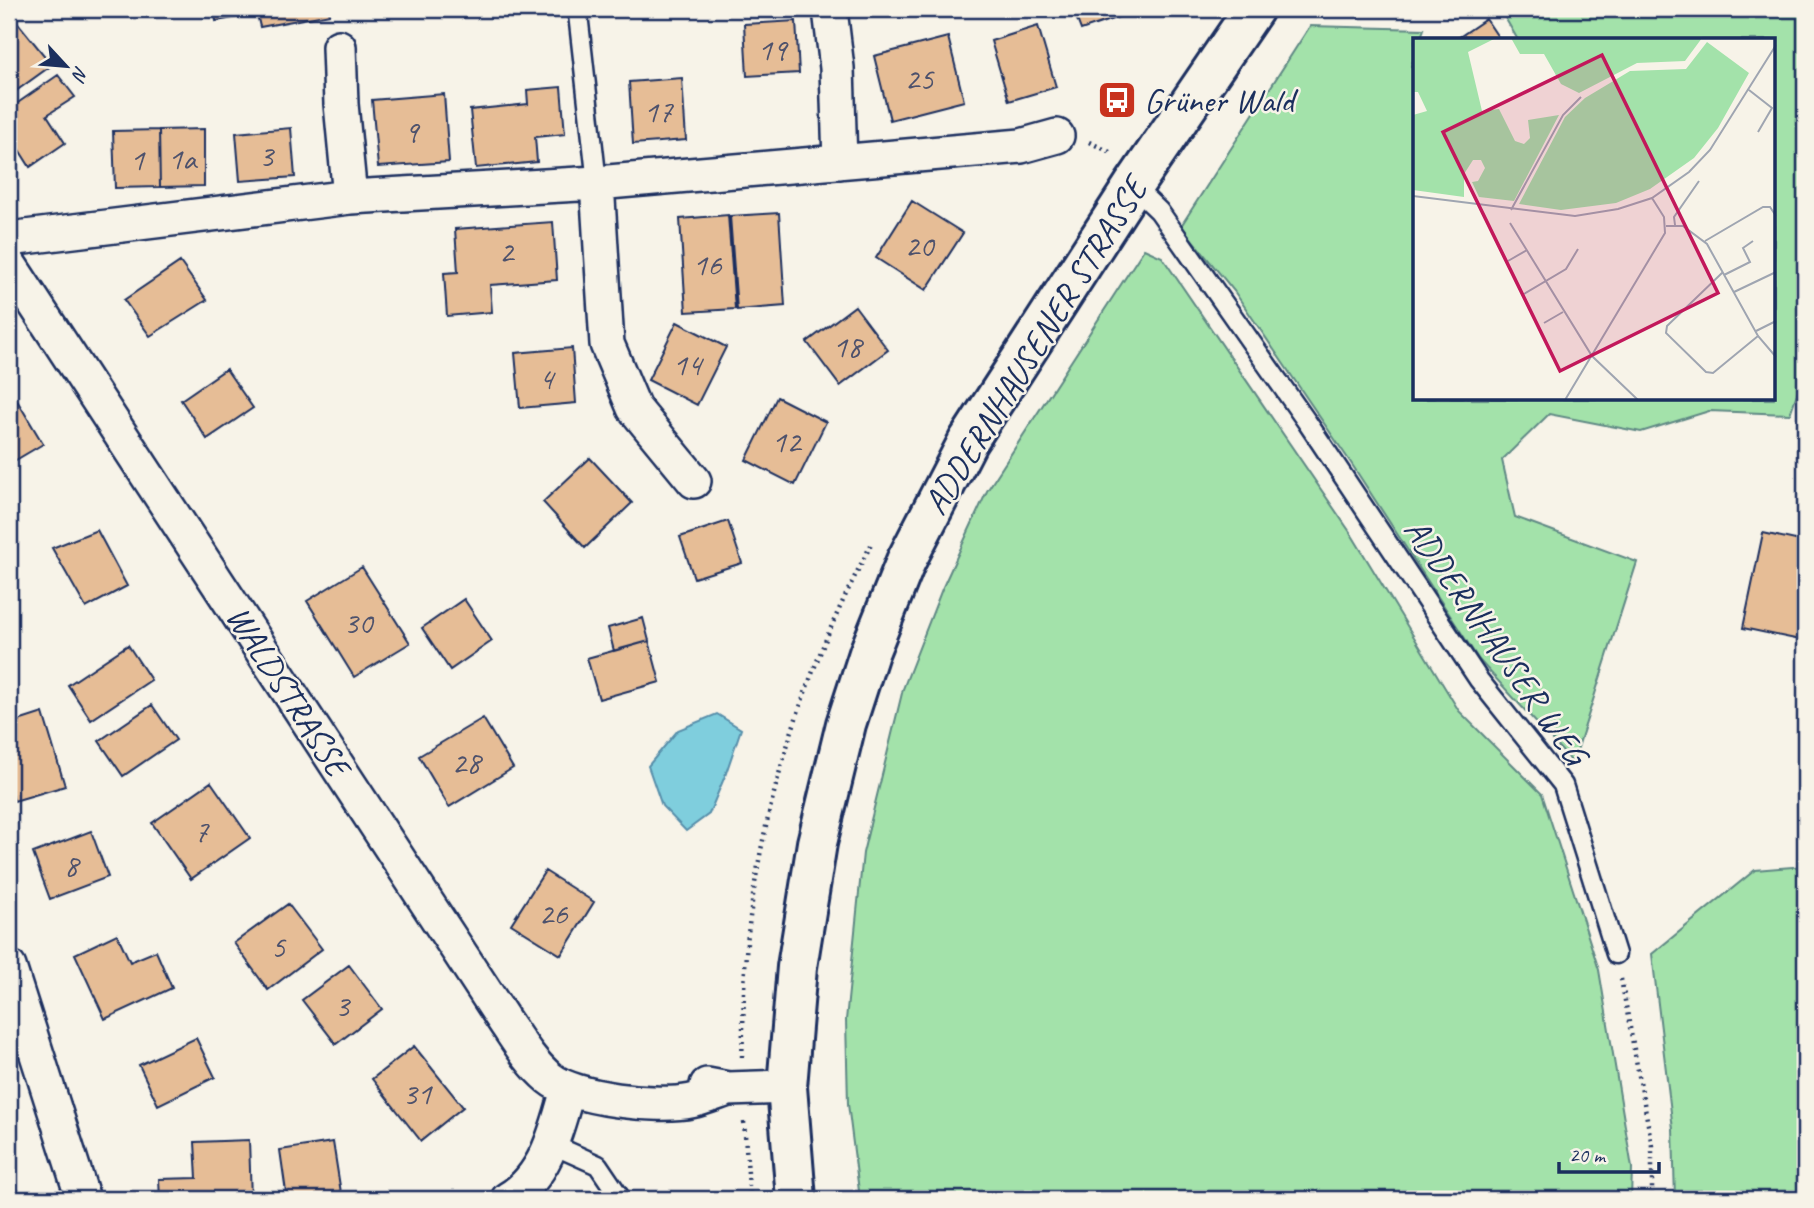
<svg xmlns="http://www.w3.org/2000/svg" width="1814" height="1208" font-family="Caveat,sans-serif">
<rect width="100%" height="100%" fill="#f7f3e8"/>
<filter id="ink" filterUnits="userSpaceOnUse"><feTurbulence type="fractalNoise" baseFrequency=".0143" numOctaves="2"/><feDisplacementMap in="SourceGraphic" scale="14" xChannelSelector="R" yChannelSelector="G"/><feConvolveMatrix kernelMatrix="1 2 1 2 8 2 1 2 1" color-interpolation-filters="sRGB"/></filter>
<g filter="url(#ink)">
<!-- green -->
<path fill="#a3e2aa" stroke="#5f8884" stroke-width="2" d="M1500,9H1805V370L1790,414L1709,411L1641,432L1549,414L1502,460L1515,517L1637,562L1573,763L1479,660L1351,463L1234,291L1181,226L1310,26L1424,29L1420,40H1415V55L1411,66L1415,72V399H1774V40H1518Z
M1144,249L1162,257L1350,532L1459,711L1542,794L1599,970L1632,1168L1631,1199H860L848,1104L846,1020L863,853L903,689L942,589L987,491Z
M1805,866V1199H1675L1673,1129L1652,954L1755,870Z"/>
<!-- water -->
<path fill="#7fcedd" stroke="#578eaa" stroke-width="2" d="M717,714L741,729L725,776L709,814L686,831L662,806L648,766L678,730Z"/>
<!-- building -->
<path fill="#e6bd96" stroke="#1b2f5e" stroke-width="2" d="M214,9H329L330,14L260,27L257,14L216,21Z
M1073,9H1119L1122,16L1081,30Z
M9,12L52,65L9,96Z
M1486,19L1500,40H1455Z
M796,21L799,73L747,76L744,24Z
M1038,26L1056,87L1009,101L991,41Z
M948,37L964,101L890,120L874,56Z
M58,75L75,97L47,115L65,143L30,167L9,134V109Z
M682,78L686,140L633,144L629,82Z
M561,87L565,134L535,137L537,162L476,168L470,110L528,104L527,90Z
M444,94L449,162L378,167L372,100Z
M291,128L295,177L240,181L236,133Z
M204,129V186L160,187L159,130Z
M159,130L160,187L115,188L113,131Z
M912,201L963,233L926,290L876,258Z
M779,213L785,306L737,310L730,216Z
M728,215L735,309L686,312L680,219Z
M553,222L557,280L490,285L492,312L447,316L444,273L458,272L455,229Z
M180,262L207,300L150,336L124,300Z
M855,306L888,350L840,386L807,342Z
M677,322L726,347L697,405L648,380Z
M572,348L576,403L520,408L515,353Z
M226,369L253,408L207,439L181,400Z
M9,387L43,444L9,464Z
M777,397L826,422L795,485L746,460Z
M590,458L632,503L585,548L543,502Z
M728,521L742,563L694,578L680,537Z
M97,530L127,586L86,608L52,548Z
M1763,533L1805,542V641L1743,628Z
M362,567L410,643L354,677L307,601Z
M464,599L492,641L450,670L422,628Z
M643,618L649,641L614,651L608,628Z
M649,641L660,682L599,699L587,658Z
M128,645L151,680L91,720L68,685Z
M152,705L176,740L123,776L99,741Z
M43,713L65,786L14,801L9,782V724Z
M483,718L513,768L449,807L419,756Z
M211,782L250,838L191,879L152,823Z
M91,831L108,877L50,899L33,853Z
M545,871L594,902L561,955L511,924Z
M288,904L322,949L268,990L234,943Z
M117,934L130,962L156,951L172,988L105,1019L75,954Z
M349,965L382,1009L336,1044L302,1000Z
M196,1038L215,1077L158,1105L139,1065Z
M414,1046L463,1107L421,1141L372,1079Z
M249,1140L251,1199H160L159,1179L197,1178L195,1142Z
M333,1142L342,1199H287L280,1150Z"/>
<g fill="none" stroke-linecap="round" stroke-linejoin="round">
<!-- lane casing -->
<g stroke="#1b2f5e" stroke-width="23">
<path id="lane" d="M578,14L597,183
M1133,186L1159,211L1307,422L1479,680L1563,785L1616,954
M551,1144L598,1165L621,1199"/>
</g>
<!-- street casing -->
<g stroke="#1b2f5e" stroke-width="38">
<path id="street" d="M830,10L837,68L840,162
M339,47L341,104L350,197
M597,183L607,344L634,408L694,481
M9,239L350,197L597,183L1021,146L1057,136
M9,264L505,1022C518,1041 531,1063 549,1078C574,1099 659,1108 691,1101C704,1098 716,1093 728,1089
M9,967L83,1199
M707,1085L728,1089L787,1087
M508,1199C546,1177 557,1129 568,1089"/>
</g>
<!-- secondary casing -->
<g stroke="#1b2f5e" stroke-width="44">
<path id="secondary" d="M796,1199L787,1087L797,967L817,843L846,724L869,653L906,561L968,441L1133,186L1254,9"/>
</g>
<!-- path -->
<path stroke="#1b2f5e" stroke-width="4.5" stroke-dasharray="2 5" stroke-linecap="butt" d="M1089,142L1112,153
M1621,979L1652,1146V1199
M742,1057C744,1016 743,975 748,934C763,799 807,664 871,545
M744,1122L750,1199"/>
<!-- lane -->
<use href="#lane" stroke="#f7f3e8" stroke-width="18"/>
<!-- street -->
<use href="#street" stroke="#f7f3e8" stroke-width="33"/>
<!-- secondary -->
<use href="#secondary" stroke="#f7f3e8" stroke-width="38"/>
</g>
</g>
<!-- icons -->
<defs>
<g id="bus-square" transform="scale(2.0125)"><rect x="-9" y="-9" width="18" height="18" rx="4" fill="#c8321e" stroke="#f7f3e8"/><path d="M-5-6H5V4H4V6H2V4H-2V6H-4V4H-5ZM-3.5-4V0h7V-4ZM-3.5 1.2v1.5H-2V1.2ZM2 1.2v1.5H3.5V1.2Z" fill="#fff"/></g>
</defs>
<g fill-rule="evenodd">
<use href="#bus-square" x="1117" y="100"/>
</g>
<g text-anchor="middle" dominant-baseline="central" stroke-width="5" stroke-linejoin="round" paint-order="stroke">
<!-- number labels -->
<g font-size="32" fill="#4e526c">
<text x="772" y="49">19</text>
<text x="919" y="78">25</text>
<text x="658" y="111">17</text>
<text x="411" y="131">9</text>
<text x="266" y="155">3</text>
<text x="182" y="158">1a</text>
<text x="137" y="159">1</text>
<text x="919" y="245">20</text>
<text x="506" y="251">2</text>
<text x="707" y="264">16</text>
<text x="847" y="346">18</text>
<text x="687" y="364">14</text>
<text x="546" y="378">4</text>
<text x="786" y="441">12</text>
<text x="358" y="622">30</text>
<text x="466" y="762">28</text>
<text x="201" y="831">7</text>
<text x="71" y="865">8</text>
<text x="553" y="913">26</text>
<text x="278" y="946">5</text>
<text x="342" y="1005">3</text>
<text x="417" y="1093">31</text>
</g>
<!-- poi labels -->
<g font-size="35" fill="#1b2f5e" stroke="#f7f3e8" text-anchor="start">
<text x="1144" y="100">Grüner Wald</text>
</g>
<!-- street labels -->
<g font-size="35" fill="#1b2f5e" stroke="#f7f3e8">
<text transform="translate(1035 346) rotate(-58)">ADDERNHAUSENER STRASSE</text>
<text transform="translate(1496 641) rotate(55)">ADDERNHAUSER WEG</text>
<text transform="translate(288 691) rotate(57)">WALDSTRASSE</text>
</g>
</g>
<!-- overview -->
<g transform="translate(1413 38)">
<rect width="362" height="362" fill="#f7f3e8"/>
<path d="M0,0H83L55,14L69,73L86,71L102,103L111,106L117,100L115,82L146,77L101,163L66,159L59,144L65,143L72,130L68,122H60L51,136V159L0,152V77L14,73L5,54H0ZM98,0H289L272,23L224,25L166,55L148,46L131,16H107ZM294,4L336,35L305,90L281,120L237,151L203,165L148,172L106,166L152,79L172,60L217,33L273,31Z" fill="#a3e2aa"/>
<path fill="none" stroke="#9fa5b1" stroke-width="2" d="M336,52L359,70L345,94M0,158L162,178L205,171L239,160L276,134L297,112L363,7M98,172L150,77L168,59M97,185L179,318L225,362M262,187L261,179L286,143M253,188H270L294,206L345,298L363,319M292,203L350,169H357L363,178M95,223L114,212M310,234L254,288L253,295L293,334L300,335L345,298M311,237L337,224L330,210L340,203M321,254L363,234M111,256L153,231L165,211M131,285L150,274M343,293L363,283M152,362L252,195L251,179L239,160"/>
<path fill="#c2185b" fill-opacity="0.15" stroke="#c2185b" stroke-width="3.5" d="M189,17L305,255L147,333L30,94Z"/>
<rect width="362" height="362" fill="none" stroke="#1b2f5e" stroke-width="3.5"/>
</g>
<!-- margin -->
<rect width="1814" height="1208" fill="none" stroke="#f7f3e8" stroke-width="35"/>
<rect x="18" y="18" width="1779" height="1173" fill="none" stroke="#1b2f5e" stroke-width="2.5" filter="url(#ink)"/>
<!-- north arrow -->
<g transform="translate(66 66) rotate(116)" stroke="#f7f3e8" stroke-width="5" paint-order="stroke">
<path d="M0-5L12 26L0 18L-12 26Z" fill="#1b2f5e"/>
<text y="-10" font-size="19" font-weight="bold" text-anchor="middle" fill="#1b2f5e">N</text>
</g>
<!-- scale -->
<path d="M1559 1162v10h100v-10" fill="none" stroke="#1b2f5e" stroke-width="3.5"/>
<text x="1569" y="1162" font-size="21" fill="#1b2f5e" stroke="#f7f3e8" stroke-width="5" paint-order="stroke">20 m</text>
</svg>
